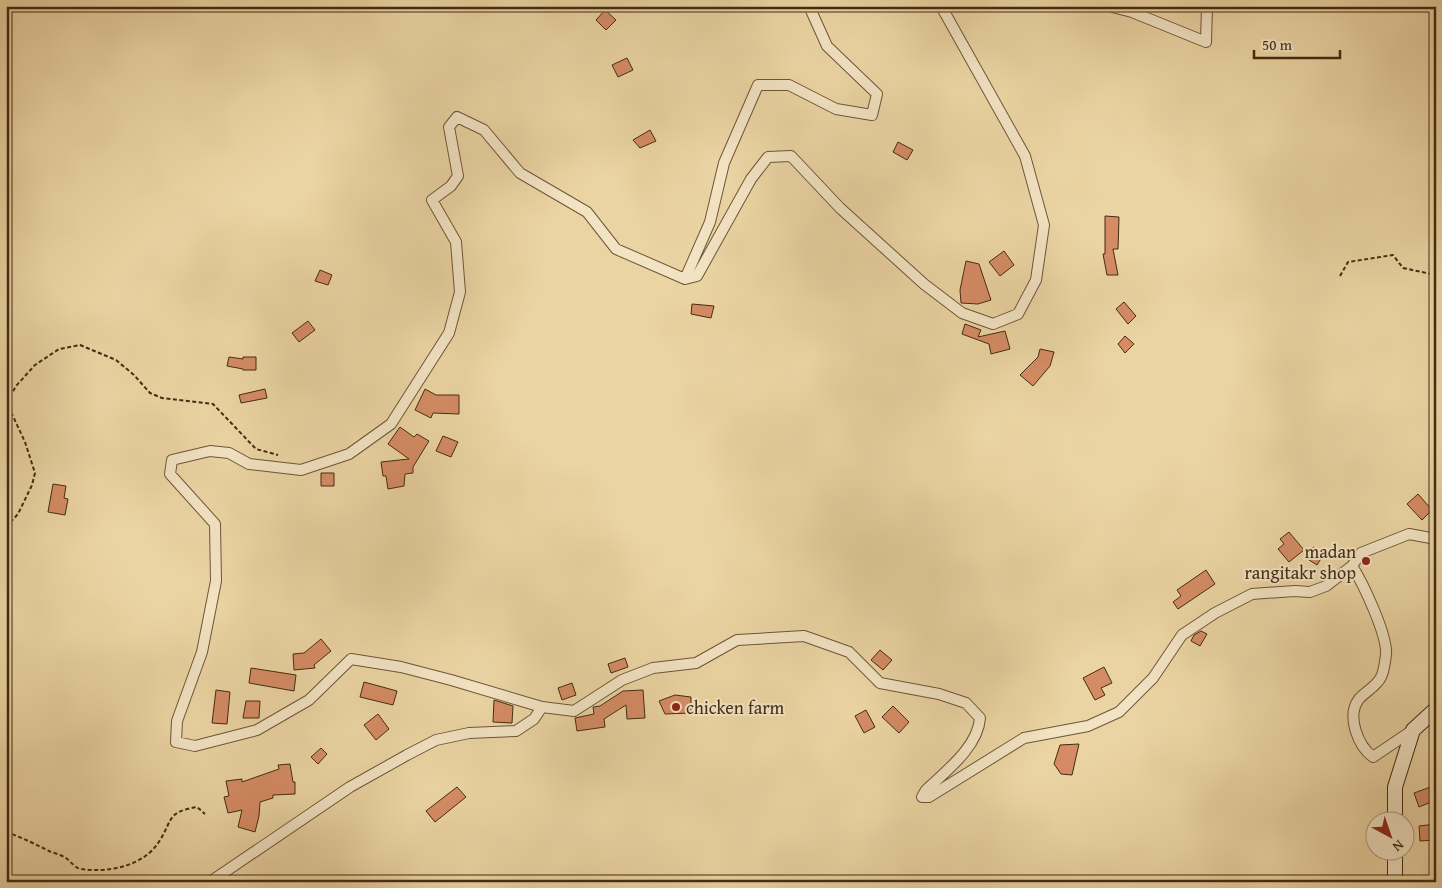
<svg xmlns="http://www.w3.org/2000/svg" width="1442" height="888" font-family="'Gentium Book Plus',serif">
<rect width="100%" height="100%" fill="#ebd4a3"/>
<filter id="stains"><feTurbulence type="fractalNoise" baseFrequency=".004" numOctaves="4"/><feColorMatrix values="0 0 0 0 .2 0 0 0 0 .09 0 0 0 0 .02 0 0 0 .5 -.17"/></filter>
<radialGradient id="worn" r=".72"><stop offset=".6" stop-color="#630" stop-opacity="0"/><stop offset="1" stop-color="#630" stop-opacity=".3"/></radialGradient>
<!-- building -->
<path fill="#d58c65" stroke="#442b12" d="M605,10L616,20L606,30L596,20Z
M627,58L633,70L618,77L612,65Z
M650,130L656,141L640,148L633,140Z
M898,142L913,150L907,160L893,152Z
M1105,216L1119,217L1118,249H1113L1118,275H1107L1103,254H1105Z
M1004,251L1014,265L1000,276L989,262Z
M966,261L979,264L991,300L978,304L961,303L960,290Z
M320,270L332,275L328,285L315,281Z
M1124,302L1136,316L1128,324L1116,309Z
M692,304L714,306L711,318L691,314Z
M308,321L315,330L299,342L292,333Z
M965,324L981,330L978,337L1005,331L1010,349L991,354L989,344L962,334Z
M1125,336L1134,344L1125,353L1118,344Z
M1040,349L1054,352L1050,366L1033,386L1020,375L1038,357Z
M229,357L243,359V357H256V370H243V369L227,366Z
M265,389L267,398L241,403L239,395Z
M425,389L436,395H459V414L433,413L431,418L415,410Z
M400,427L414,437L417,434L429,441L413,467V473L405,474L404,486L388,489L386,476H383L381,462L409,459L388,444Z
M443,436L458,442L451,457L436,451Z
M321,473H334V486H321Z
M53,484L66,486L64,498L68,499L65,515L48,512Z
M1418,494L1432,510L1422,520L1407,504Z
M1289,532L1304,550L1289,562L1278,549L1284,544L1280,539Z
M1313,547L1324,554L1317,565L1306,558Z
M1206,570L1215,584L1178,609L1173,602L1181,596L1177,590Z
M1201,631L1207,634L1200,646L1191,641L1194,635Z
M321,639L331,651L314,665L315,668L294,670L293,654L304,653Z
M880,650L892,660L883,670L871,660Z
M625,658L628,667L611,673L608,664Z
M1104,667L1112,683L1101,688L1105,695L1095,700L1083,678Z
M251,668L296,675L294,691L249,683Z
M364,682L397,691L393,705L360,697Z
M572,683L576,695L562,700L558,688Z
M216,690L230,692L227,724L212,723Z
M643,690L645,718L627,719L626,705L604,719L605,727L577,731L575,718L594,714L593,707L600,706L623,691Z
M675,695L691,697V713L665,714L659,701Z
M494,700L513,706L512,723L493,722Z
M246,701H260L259,718H243Z
M893,706L909,722L899,733L882,717Z
M866,710L875,727L864,733L855,716Z
M378,714L389,729L376,740L364,725Z
M1079,744L1072,775L1061,774L1054,764L1060,745Z
M321,748L327,754L318,764L311,757Z
M290,764L293,782H295V794L273,795V798L260,802L259,816L255,832L238,827L242,810L228,813L224,797L229,796L226,781L242,779V782L279,769L278,765Z
M1436,785V800L1419,807L1414,793Z
M457,787L466,797L435,822L426,811Z
M1436,824V840L1420,841L1419,826Z"/>
<g fill="none" stroke-linecap="round" stroke-linejoin="round">
<!-- minor casing -->
<g stroke="#6e5536" stroke-width="12">
<path id="minor" d="M809,6L827,46L877,94L872,115L836,109L789,85H758L724,163L710,222L685,279L616,249L587,212L520,173L484,130L457,117L449,127L458,176L451,186L432,200L456,242L460,292L449,333L391,424L349,454L301,470L249,464L229,453L210,451L172,460L170,474L215,524L216,581L202,652L177,721L176,742L195,746L257,730L309,700L351,659L401,667L451,680L542,707L574,711L622,680L653,668L696,663L737,640L804,636L849,652L880,683L939,694L966,703L980,718C978,747 946,771 926,790L922,797H929L1024,738L1088,726L1119,712L1153,678L1182,635L1215,613L1252,594L1295,591L1310,592L1326,586L1352,566
M1108,6L1132,12L1206,42L1207,6
M685,279L697,276L751,179L768,157L791,156L840,208L924,284L962,313L993,324L1018,314L1036,280L1044,225L1025,156L941,6
M1413,730L1373,757C1358,746 1346,716 1359,699C1365,692 1377,686 1381,677C1384,672 1385,661 1386,655C1388,636 1363,583 1352,566L1361,553L1409,534L1436,539
M210,882L350,787L407,755L436,740L469,733L516,731L534,719L542,707"/>
</g>
<!-- secondary casing -->
<g stroke="#442b12" stroke-width="16">
<path id="secondary" d="M1395,820V787L1413,730L1436,709
M1395,882V850"/>
</g>
<!-- path -->
<path stroke="#442b12" stroke-width="2" stroke-dasharray="4 2.5" stroke-linecap="butt" d="M1340,276L1348,262L1393,255L1403,268L1436,275
M6,527L18,514L32,485L35,473L25,442L11,412L10,397L16,386L35,365L59,349L80,345L116,360L134,375L150,393L162,398L213,404L256,449L278,455
M6,832C21,837 35,844 49,851C54,853 61,855 66,858C71,862 75,868 81,869C109,873 145,866 160,840C173,819 167,812 197,807L205,814"/>
<!-- minor -->
<use href="#minor" stroke="#f2e3c3" stroke-width="10"/>
<!-- secondary -->
<use href="#secondary" stroke="#f2e3c3" stroke-width="14"/>
</g>
<!-- markers -->
<g fill="#8f2418" stroke="#f2e3c3" stroke-width="2">
<circle cx="1366" cy="561" r="5"/>
<circle cx="676" cy="707" r="5"/>
</g>
<g text-anchor="middle" dominant-baseline="central" stroke-width="4" stroke-linejoin="round" paint-order="stroke">
<!-- poi labels -->
<g font-size="18" fill="#442b12" stroke="#f2e3c3" text-anchor="end">
<text x="1356" y="551">madan<tspan x="1356" dy="21">rangitakr shop</tspan></text>
<text x="686" y="707" text-anchor="start">chicken farm</text>
</g>
</g>
<!-- margin -->
<rect width="1442" height="888" fill="none" stroke="#ebd4a3" stroke-width="25"/>
<rect x="8" y="8" width="1427" height="873" fill="none" stroke="#442b12" stroke-width="2.5"/>
<rect x="12" y="12" width="1417" height="863" fill="none" stroke="#442b12"/>
<!-- north arrow -->
<g transform="translate(1390 836) rotate(140)"><circle r="24" fill="#f2e3c3" stroke="#ac997c"/>
<path d="M0-4L9 19L0 12L-9 19Z" fill="#8f2418"/>
<text y="-8" font-size="14" font-weight="bold" text-anchor="middle" fill="#442b12">N</text>
</g>
<!-- scale -->
<path d="M1254 50v8h86v-8" fill="none" stroke="#442b12" stroke-width="2.5"/>
<text x="1262" y="50" font-size="15" fill="#442b12" stroke="#f2e3c3" stroke-width="4" paint-order="stroke">50 m</text>
<rect width="100%" height="100%" filter="url(#stains)"/>
<rect width="100%" height="100%" fill="url(#worn)"/>
</svg>
